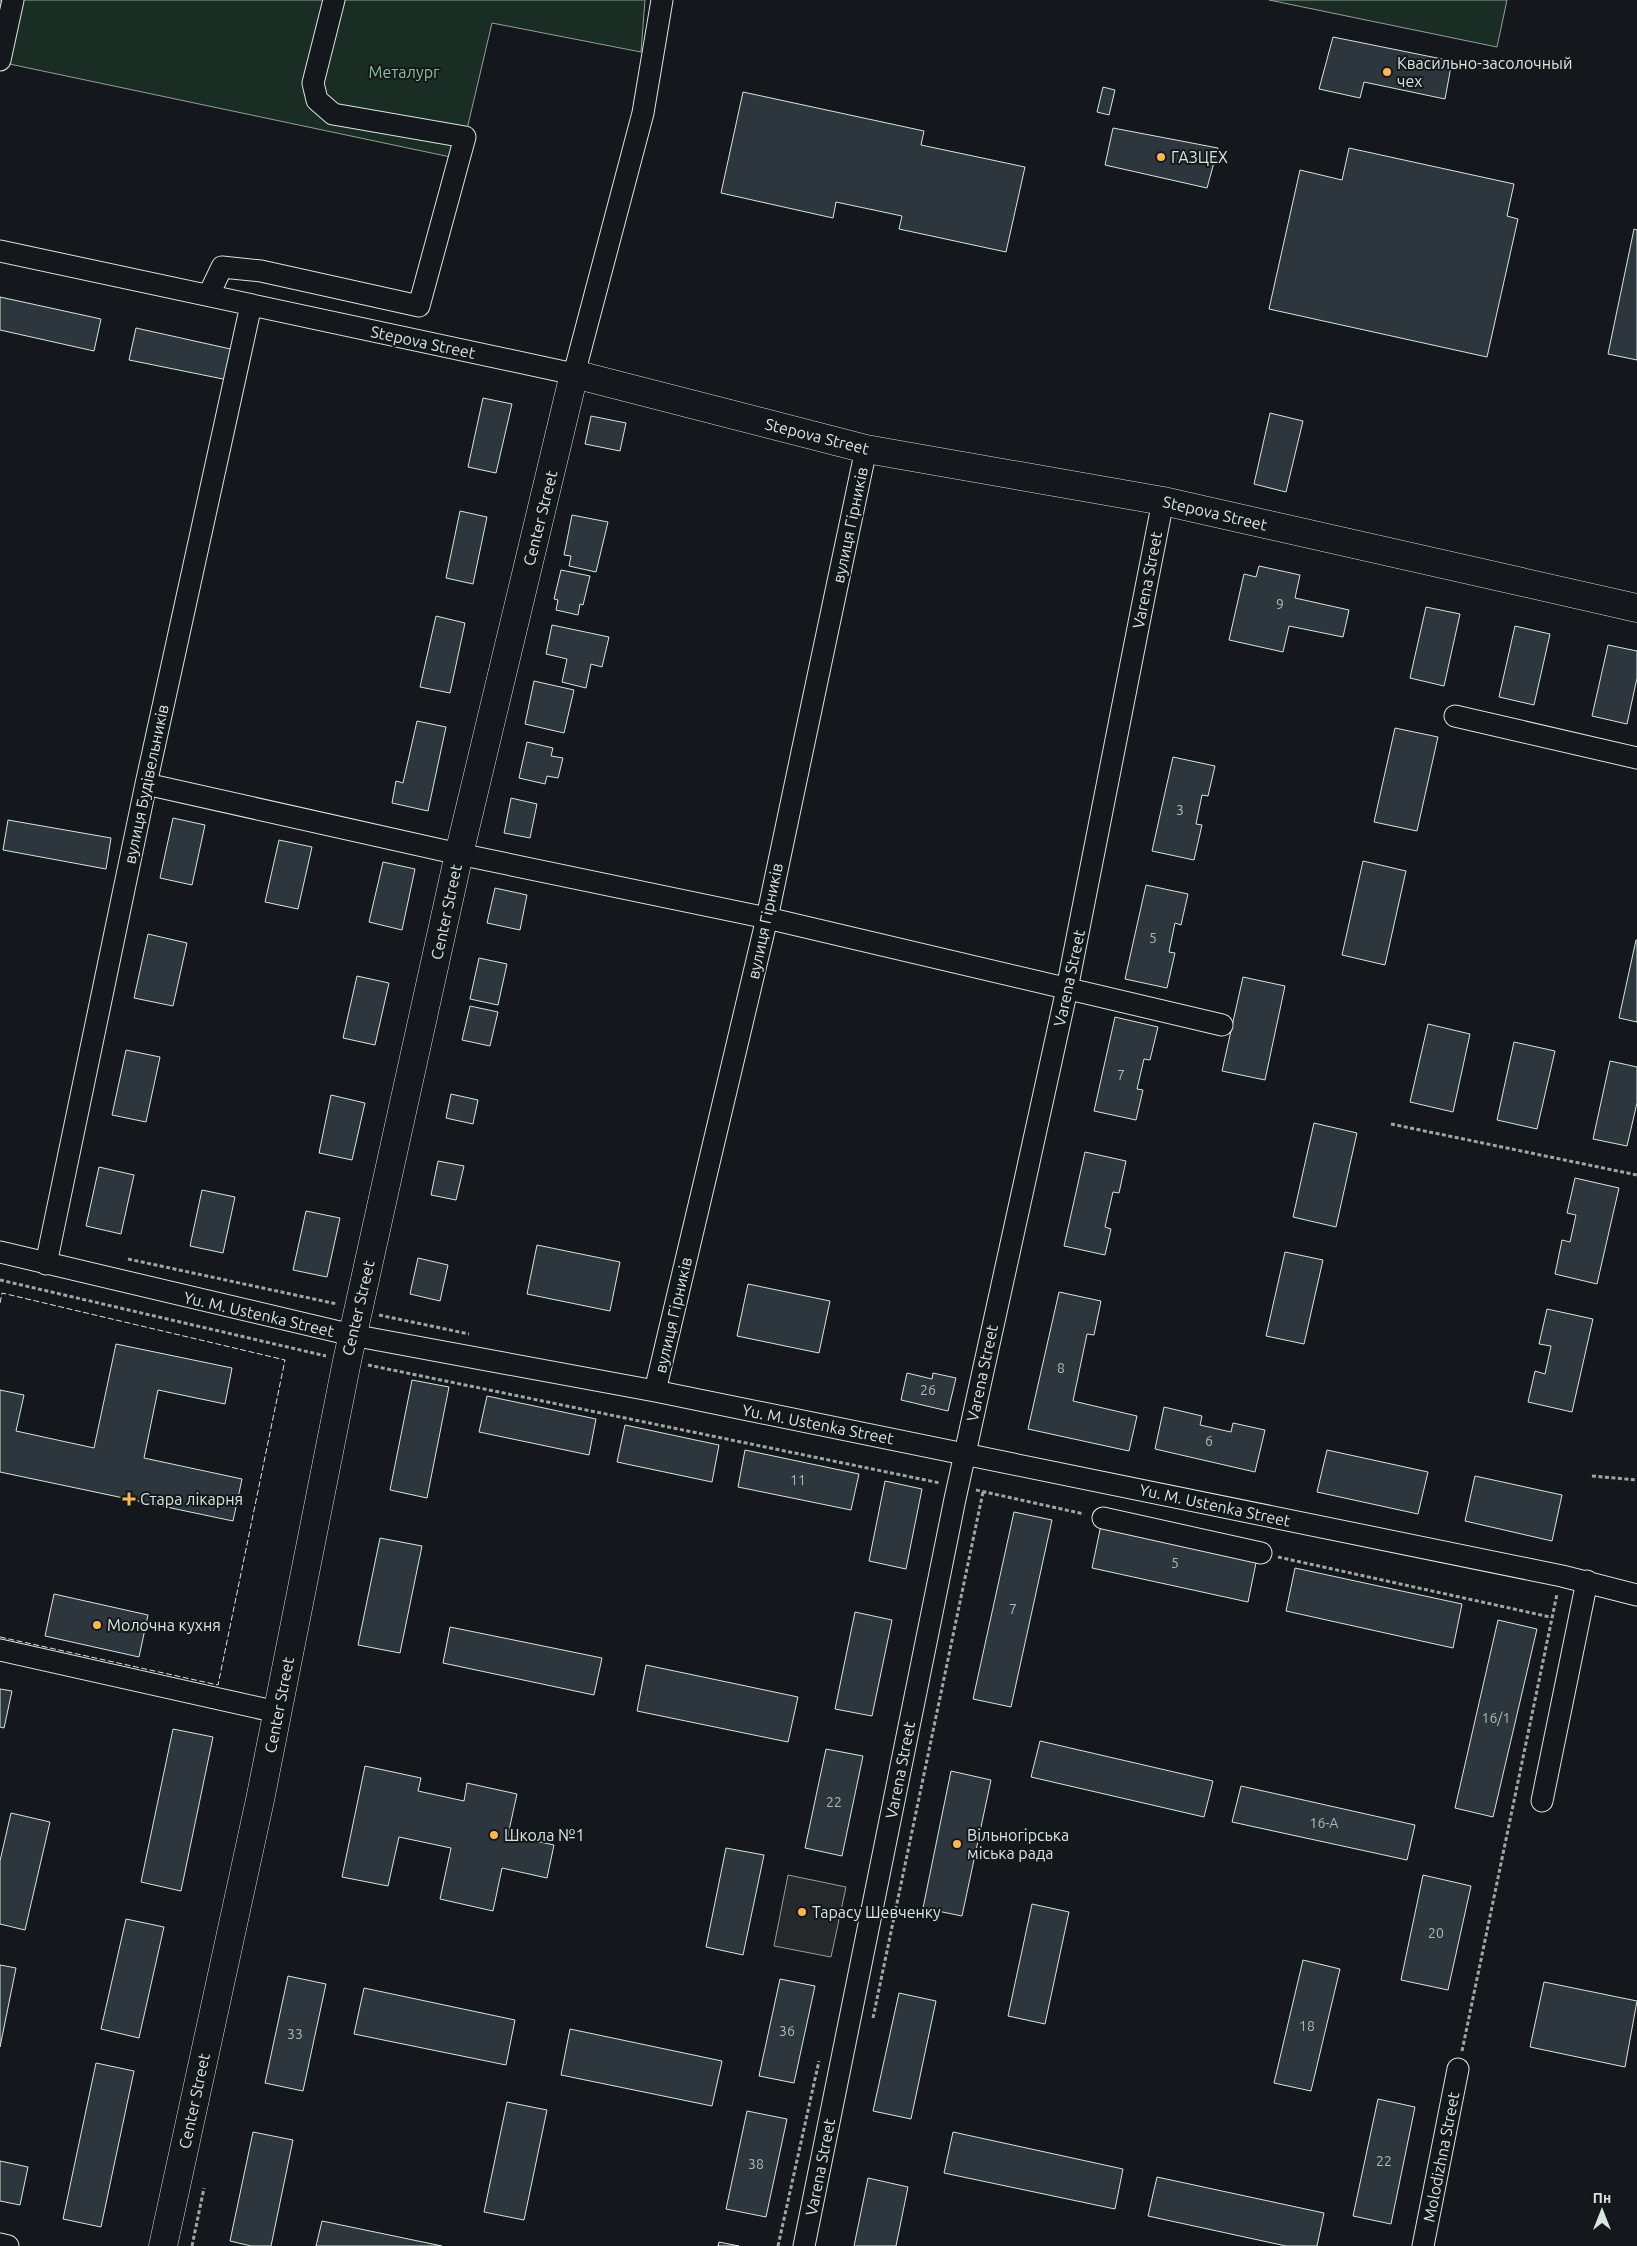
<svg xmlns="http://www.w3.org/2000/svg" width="1637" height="2246" font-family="Ubuntu,sans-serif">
<rect width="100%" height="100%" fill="#14181c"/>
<!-- green -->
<path fill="#1a2d24" stroke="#939e99" d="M0,0H645L641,52L492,23L460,159L0,62Z
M1269,0H1507L1497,47Z"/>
<!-- parking -->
<path fill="#24282b" stroke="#939e99" d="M788,1875L846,1887L831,1957L774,1946Z"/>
<!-- building -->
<path fill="#2c363c" stroke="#d8e6dc" d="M1333,37L1452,61L1445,99L1364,82L1360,98L1319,89Z
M1103,87L1115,90L1109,115L1097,112Z
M743,92L924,131L921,145L1025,167L1006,252L899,229L902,216L836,202L833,218L721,193Z
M1113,128L1218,148L1207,188L1105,165Z
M1349,148L1514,184L1507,216L1518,219L1487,357L1269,309L1300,170L1342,180Z
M1634,229L1637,230V360L1608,354Z
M0,297L101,319L94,351L0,330Z
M136,328L235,350L228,380L129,360Z
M483,398L512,404L496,473L468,467Z
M1270,413L1303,421L1286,492L1254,484Z
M591,416L626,423L620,451L585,444Z
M460,511L487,517L473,584L446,578Z
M572,515L608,522L596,572L569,566L571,556L564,555Z
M1259,566L1300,575L1295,598L1349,610L1343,637L1289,626L1283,652L1229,640L1244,574L1256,577Z
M561,570L590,576L583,605L580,604L578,615L556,610L558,600L554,599Z
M1426,607L1460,614L1444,686L1410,678Z
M436,616L465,623L450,693L420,687Z
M552,625L609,637L602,667L591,664L586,688L562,682L567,659L546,654Z
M1515,626L1550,634L1534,705L1499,697Z
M1608,645L1637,651V678L1627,724L1592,716Z
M534,681L574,690L564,733L525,724Z
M417,721L446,727L428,811L392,803L396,781L403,783Z
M1395,728L1438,737L1417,831L1374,822Z
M527,742L553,748L551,756L563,758L558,778L547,776L545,784L519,778Z
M1173,757L1215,766L1208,796L1202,795L1196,824L1202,825L1194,860L1152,851Z
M511,798L537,804L530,838L504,833Z
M173,818L205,825L192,885L160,878Z
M8,820L111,838L106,869L3,850Z
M279,840L312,847L298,909L265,902Z
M1363,861L1406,871L1385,965L1342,955Z
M383,862L415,869L402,930L369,922Z
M1146,885L1188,894L1181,925L1175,923L1169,952L1175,953L1167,988L1125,979Z
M495,888L527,895L520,930L487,923Z
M148,934L187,943L173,1006L134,998Z
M1636,940H1637V1022L1619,1018Z
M479,958L507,964L498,1005L470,999Z
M357,976L389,983L375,1045L343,1038Z
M1243,977L1285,986L1265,1080L1222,1071Z
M470,1006L498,1012L490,1046L462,1040Z
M1115,1017L1158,1027L1150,1060L1144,1059L1137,1089L1143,1090L1136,1120L1094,1111Z
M1428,1024L1470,1034L1453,1112L1410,1102Z
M1514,1042L1555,1051L1537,1129L1497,1120Z
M126,1050L160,1057L146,1122L112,1115Z
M1610,1061L1637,1067V1103L1627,1146L1593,1139Z
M451,1094L478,1100L473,1124L446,1118Z
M331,1095L365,1103L352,1160L319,1153Z
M1314,1123L1357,1133L1336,1227L1293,1217Z
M1085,1152L1126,1161L1119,1193L1113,1192L1105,1227L1111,1229L1105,1255L1064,1246Z
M438,1161L464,1166L456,1200L431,1195Z
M99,1167L134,1175L121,1234L86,1226Z
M1575,1178L1619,1188L1597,1284L1555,1274L1562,1240L1570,1242L1576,1215L1567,1213Z
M202,1190L235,1197L223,1253L190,1246Z
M306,1211L340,1218L327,1277L293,1270Z
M537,1245L620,1262L610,1311L527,1294Z
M1285,1252L1323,1260L1304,1344L1266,1336Z
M418,1258L448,1265L440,1301L410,1294Z
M748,1284L830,1301L819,1353L737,1336Z
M1059,1292L1101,1301L1094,1335L1087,1334L1073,1401L1137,1416L1129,1451L1028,1429Z
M1547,1309L1593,1319L1572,1412L1528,1402L1535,1371L1545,1374L1551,1346L1539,1344Z
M116,1344L232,1368L225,1404L158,1390L144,1458L242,1479L233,1521L0,1472V1390L24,1395L16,1431L94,1448Z
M907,1373L932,1379L933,1373L956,1378L948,1411L901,1400Z
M412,1380L449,1387L427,1498L390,1490Z
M487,1396L596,1419L589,1455L479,1432Z
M1164,1407L1202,1416L1200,1425L1231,1432L1233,1423L1265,1430L1255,1472L1155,1449Z
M625,1425L719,1445L712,1482L617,1462Z
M745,1450L859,1474L851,1510L738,1487Z
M1327,1450L1428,1472L1418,1514L1317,1492Z
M1475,1476L1562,1495L1552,1541L1465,1521Z
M885,1481L922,1489L906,1569L869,1561Z
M1014,1512L1052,1520L1011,1707L973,1699Z
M1101,1525L1257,1558L1248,1602L1092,1568Z
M380,1538L422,1546L400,1653L358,1645Z
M1295,1568L1462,1604L1453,1648L1286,1611Z
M54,1594L148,1615L139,1657L45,1636Z
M855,1612L892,1620L872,1716L835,1709Z
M1498,1620L1537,1629L1493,1817L1455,1808Z
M450,1627L602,1658L594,1695L443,1663Z
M646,1665L798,1697L788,1742L637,1711Z
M0,1689L12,1691L4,1728L0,1727Z
M173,1729L213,1737L181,1891L141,1882Z
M1040,1741L1213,1781L1204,1817L1031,1777Z
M826,1749L863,1756L842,1856L805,1848Z
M365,1766L421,1778L418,1791L464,1801L467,1783L517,1794L508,1835L554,1845L547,1878L502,1868L493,1911L440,1899L451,1848L399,1837L388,1886L342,1877Z
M951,1771L991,1780L962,1916L923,1908Z
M1241,1786L1415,1825L1407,1860L1232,1822Z
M11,1813L50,1822L25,1930L0,1924V1861Z
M726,1848L764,1855L743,1955L706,1947Z
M1423,1875L1471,1886L1448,1990L1401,1980Z
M1032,1904L1069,1912L1045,2024L1008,2016Z
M126,1919L164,1927L139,2038L101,2029Z
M1303,1960L1340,1969L1311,2091L1274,2083Z
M0,1965L16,1968L0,2047Z
M288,1976L326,1984L303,2091L265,2083Z
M780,1979L815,1986L794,2083L759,2076Z
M1544,1982L1637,2001L1625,2067L1530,2047Z
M364,1988L515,2020L506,2065L354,2034Z
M899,1993L936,2001L911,2119L873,2111Z
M570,2029L722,2061L712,2106L561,2075Z
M96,2063L134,2071L101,2227L63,2219Z
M1378,2099L1415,2107L1391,2224L1353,2216Z
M507,2102L547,2110L524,2220L484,2212Z
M747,2111L787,2119L766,2217L726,2209Z
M253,2132L293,2140L271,2246H251L230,2241Z
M953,2132L1123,2169L1115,2209L944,2173Z
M0,2161L28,2167L20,2205L0,2201Z
M1157,2177L1324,2213L1317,2246H1286L1148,2216Z
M868,2178L908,2187L896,2246H854Z
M322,2221L442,2246H316Z
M719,2242L739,2246H718Z"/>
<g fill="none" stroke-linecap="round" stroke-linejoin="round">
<!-- minor casing -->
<g stroke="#d8e6dc" stroke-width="23">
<path id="minor" d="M0,60L13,0
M0,251L574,374L643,113L662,0
M209,294L222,267L261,271L419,306L465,137L333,114L317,100L313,83L334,0
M1455,716L1637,758
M146,784L459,854L767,918L1222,1025
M0,1252L352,1335L655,1391L1562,1576L1637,1595
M46,1264L146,784L251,305
M655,1391L767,918L866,449
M1103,1518L1261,1553
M0,1650L277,1712
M1542,1801L1587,1581
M0,2244L8,2246
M804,2246L955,1499L1067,989L1163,501
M1423,2246L1458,2069"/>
</g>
<!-- major casing -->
<g stroke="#d8e6dc" stroke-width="29">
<path id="major" d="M163,2246L260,1800L347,1361L459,854L574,374L866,449L1163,501L1637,608"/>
</g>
<!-- path -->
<path stroke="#9da8a2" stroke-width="3" stroke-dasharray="4 2.5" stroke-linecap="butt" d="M1391,1124L1637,1175
M128,1259L337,1304
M0,1280L326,1356
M379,1315L469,1334
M368,1365L940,1483
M1592,1476L1637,1480
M976,1490L1084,1514
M1278,1557L1550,1617
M873,2018L983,1492
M1462,2051L1557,1594
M192,2246L204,2188
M778,2246L819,2061"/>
<!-- minor -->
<use href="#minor" stroke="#14181c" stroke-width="21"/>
<!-- major -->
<use href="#major" stroke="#14181c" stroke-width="28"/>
<!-- fence -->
<path stroke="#d8e6dc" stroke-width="1" stroke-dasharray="6 2.5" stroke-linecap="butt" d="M0,1303L2,1293L285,1360L218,1685L0,1637"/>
</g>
<!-- markers -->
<g fill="#ffb74d" stroke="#14181c" stroke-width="2">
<circle cx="1387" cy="72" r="5"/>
<circle cx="1161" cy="157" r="5"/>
<path d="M126.5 1491.5h5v5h5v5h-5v5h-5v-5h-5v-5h5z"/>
<circle cx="97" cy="1625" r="5"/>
<circle cx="494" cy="1835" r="5"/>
<circle cx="957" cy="1844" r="5"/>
<circle cx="802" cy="1912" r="5"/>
</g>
<g text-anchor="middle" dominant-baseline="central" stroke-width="4" stroke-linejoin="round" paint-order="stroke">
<!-- number labels -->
<g font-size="14" fill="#adbab4">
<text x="1280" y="604">9</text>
<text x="1180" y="810">3</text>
<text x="1153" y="938">5</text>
<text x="1121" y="1075">7</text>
<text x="1061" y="1368">8</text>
<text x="928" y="1390">26</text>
<text x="1209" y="1441">6</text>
<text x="798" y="1480">11</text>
<text x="1175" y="1563">5</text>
<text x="1013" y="1609">7</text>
<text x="1496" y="1718">16/1</text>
<text x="834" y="1802">22</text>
<text x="1324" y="1823">16-А</text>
<text x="1436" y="1933">20</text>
<text x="1307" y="2026">18</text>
<text x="787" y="2031">36</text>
<text x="295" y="2034">33</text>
<text x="1384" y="2161">22</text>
<text x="756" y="2164">38</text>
</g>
<!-- poi labels -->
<g font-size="16" fill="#d8e6dc" stroke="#14181c" text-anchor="start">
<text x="1397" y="63">Квасильно-засолочный<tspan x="1397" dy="18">чех</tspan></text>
<text x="1171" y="157">ГАЗЦЕХ</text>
<text x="140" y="1499">Стара лікарня</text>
<text x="107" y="1625">Молочна кухня</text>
<text x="504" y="1835">Школа №1</text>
<text x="967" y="1835">Вільногірська<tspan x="967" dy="18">міська рада</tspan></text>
<text x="812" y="1912">Тарасу Шевченку</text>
</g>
<!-- park labels -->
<g font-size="16" fill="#8ac095" stroke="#14181c">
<text x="404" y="72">Металург</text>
</g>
<!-- street labels -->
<g font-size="16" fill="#d8e6dc" stroke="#14181c">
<text transform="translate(423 342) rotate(12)">Stepova Street</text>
<text transform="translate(817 436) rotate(14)">Stepova Street</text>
<text transform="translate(1215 513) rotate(13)">Stepova Street</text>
<text transform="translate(540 518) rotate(-76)">Center Street</text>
<text transform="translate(850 525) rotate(-78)">вулиця Гірників</text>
<text transform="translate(1147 580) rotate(-79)">Varena Street</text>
<text transform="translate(146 784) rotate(-78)">вулиця Будівельників</text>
<text transform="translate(446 912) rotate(-78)">Center Street</text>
<text transform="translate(765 921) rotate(-78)">вулиця Гірників</text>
<text transform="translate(1069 978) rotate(-78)">Varena Street</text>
<text transform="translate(358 1308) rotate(-77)">Center Street</text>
<text transform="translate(259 1314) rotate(13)">Yu. M. Ustenka Street</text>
<text transform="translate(673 1315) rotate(-77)">вулиця Гірників</text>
<text transform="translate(982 1373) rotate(-78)">Varena Street</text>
<text transform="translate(818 1424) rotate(11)">Yu. M. Ustenka Street</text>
<text transform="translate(1215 1505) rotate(12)">Yu. M. Ustenka Street</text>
<text transform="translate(279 1705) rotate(-79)">Center Street</text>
<text transform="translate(900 1770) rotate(-79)">Varena Street</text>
<text transform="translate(194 2101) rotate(-78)">Center Street</text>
<text transform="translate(1441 2157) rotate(-79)">Molodizhna Street</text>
<text transform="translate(820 2167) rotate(-79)">Varena Street</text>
</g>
</g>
<!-- north arrow -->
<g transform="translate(1602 2211)" stroke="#14181c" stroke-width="4" paint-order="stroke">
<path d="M0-4L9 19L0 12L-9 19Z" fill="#d8e6dc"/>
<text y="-8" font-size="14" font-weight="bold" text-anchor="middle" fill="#d8e6dc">Пн</text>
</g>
</svg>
